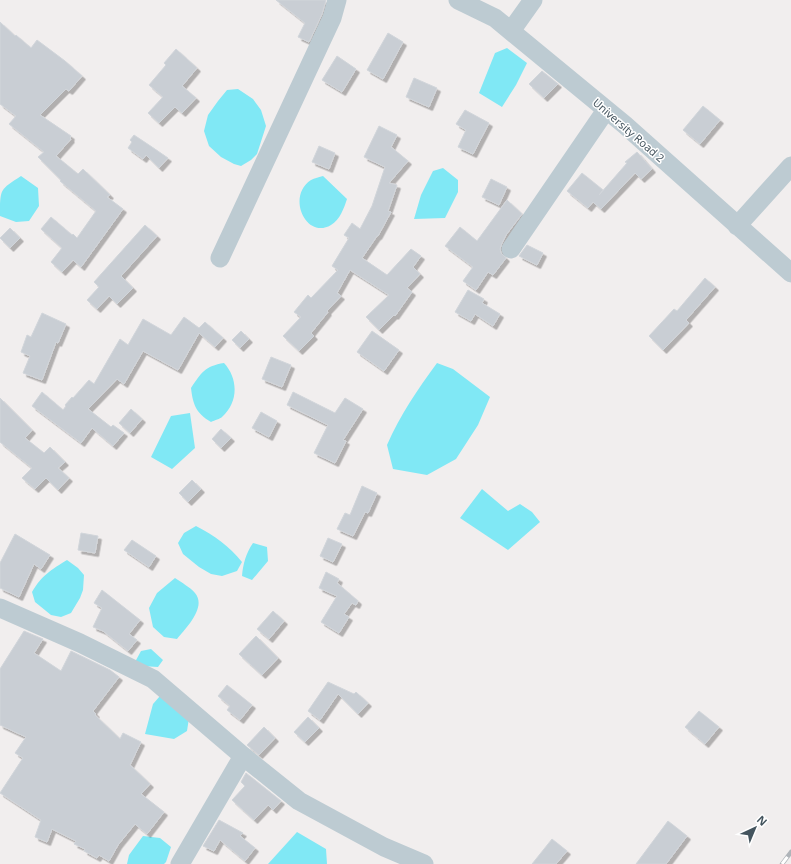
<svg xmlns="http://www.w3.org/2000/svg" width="791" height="864" font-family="'Noto Sans',sans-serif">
<defs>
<filter id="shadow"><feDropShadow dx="3.5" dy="3.5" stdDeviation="0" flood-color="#0004"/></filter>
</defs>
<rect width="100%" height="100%" fill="#f1eeee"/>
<!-- water -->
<path fill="#80e8f5" d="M507,48L527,63L516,85L502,107L479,93L495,53Z
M238,89L253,99L261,110L266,126L257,154L251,160L241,166L234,164L221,157L209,146L204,131L208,115L218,101L227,90Z
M443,168L458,180V192L445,218L414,219L421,195L433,171Z
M21,176L38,188L39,206L29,221L16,222L0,216C0,188 0,190 21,176Z
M323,176L347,199C344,208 340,220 331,225C306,240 286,196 311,180C314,178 320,177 323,176Z
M224,363C238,378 239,402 222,417C220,419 215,420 211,422C196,413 193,405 191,388C201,373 205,366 224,363Z
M437,363L453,369L490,397L478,425L456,459L427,475L393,469L387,445C400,415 418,389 437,363Z
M190,413L195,448L172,469L151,457L171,416Z
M482,489L508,511L520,504L532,512L540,522L508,550L460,518Z
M196,526C215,536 229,546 242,562L237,571L222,576L211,574L199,567L183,554L178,543L184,533Z
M253,543L267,547L268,561L252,580L242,576C243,564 246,553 253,543Z
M67,560L78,568L84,575L83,590L80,598L71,613L61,617L51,615L35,602L32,592C42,575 51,570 67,560Z
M175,578C182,583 190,587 195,593C207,607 186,628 177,639L164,637L153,627L149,608L157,593Z
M151,649L163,660L158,667L141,666L135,662L141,651Z
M160,696L189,718L187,731L174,739L145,734L153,704Z
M297,832L326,849L327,864H268Z
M143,836L160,838L171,847L166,862L164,864H127L129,855Z"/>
<!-- building -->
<path fill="#c9ced4" stroke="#d1d5da" filter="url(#shadow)" d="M276,0H326L322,14L309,42L298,37L305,23Z
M0,22L15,36L16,35L31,48L37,40L65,61L82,76L69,91L66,89L40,115L71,136L70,138L71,139L56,156L78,174L83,169L110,195L107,197L123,209L81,267L73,260L62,272L51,262L62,248L41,229L51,217L72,235L73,234L77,238L96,211L60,181L61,180L38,157L44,152L9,124L16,116L0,104Z
M388,33L403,42L383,79L367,70Z
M176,49L197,68L182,86L196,98L182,113L175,107L159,123L148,113L163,97L149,85L166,65L164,63Z
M337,56L356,69L342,92L322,80Z
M542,71L558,84L544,98L529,84Z
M414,78L437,88L429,107L406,97Z
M703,106L720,120L700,144L683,130Z
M465,110L489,123L473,154L458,147L466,130L456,124Z
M379,126L397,135L391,147L408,161L389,183L397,185L388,211L391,212L378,236H377L362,258L387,275L411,249L421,256L413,267L420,274L407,288L412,292L395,316L394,315L379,330L366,317L389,295L350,270L337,293L341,296L327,311L328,312L311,333L314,336L299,351L283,336L301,317L294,312L308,295L311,298L338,270L332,266L349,238L344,235L352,223L360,229L372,206L385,167L364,157Z
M134,135L152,147L168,158L159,168L146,155L143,159L128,148L132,142L130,140Z
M319,146L335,153L329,169L312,162Z
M637,152L652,169L641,179L635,173L601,209L593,202L588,208L567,191L582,173L603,190L599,195L627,163L625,162Z
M491,179L507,187L499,205L482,197Z
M507,200L522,214L506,235L502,243L500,249L501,253L506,258L493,275L488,272L476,290L463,281L473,267L445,246L460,227L477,241Z
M145,225L157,236L121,276L133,288L117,304L109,296L97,309L87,300L99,287L94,282Z
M10,228L20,238L10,248L0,238Z
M527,245L543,253L537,265L519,256Z
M705,278L715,287L686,320L689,323L663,350L649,336L674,309L677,311Z
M468,290L484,299L482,303L500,314L493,326L475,314L471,321L455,312Z
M42,313L66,324L58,343L56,342L42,380L23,373L30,356L21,352L27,335L31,337Z
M184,317L199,328L205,322L223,338L215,347L199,333L178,370L143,351L124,384L117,379L88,409L111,427L113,425L124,433L113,446L92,428L81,443L32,406L42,392L63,410L66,406L65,405L72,397L73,398L89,380L94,384L120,339L128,345L143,319L171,335Z
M241,331L249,339L240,348L232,340Z
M372,331L399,350L384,371L357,352Z
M271,357L291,365L282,387L262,379Z
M293,392L335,413L345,398L363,409L343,440L346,441L335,463L314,453L328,425L287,405Z
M0,398L32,430L25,438L44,453L50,447L65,462L58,468L69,478L58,490L46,478L35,489L22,478L32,468L0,442Z
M131,409L142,419L130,433L119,423Z
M261,412L277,421L269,437L252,428Z
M221,429L231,438L221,448L212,439Z
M192,480L201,489L188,502L179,493Z
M362,486L377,493L368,513L365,512L353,536L337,529L345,513L350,515Z
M81,533L98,536L95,553L78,550Z
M15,534L50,555L41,569L34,564L19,597L0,588V563Z
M328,538L342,544L333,562L320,556Z
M132,540L156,556L149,567L124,550Z
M326,572L339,579L337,583L358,601L356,605L352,603L344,614L349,617L339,633L321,622L337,596L319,588Z
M102,590L140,620L129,634L137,640L128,651L103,631L93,627L102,608L94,603Z
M273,611L284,621L269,639L257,629Z
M24,631L43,639L34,653L61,671L71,651L110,670L119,677L93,711L96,714L95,715L120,739L123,733L141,742L130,765L150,784L141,794L164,812L147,834L135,824L118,845L109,861L99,855L97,858L84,851L85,849L74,844L76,841L52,829L47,842L35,837L41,820L0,793L23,758L15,753L26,737L0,725V669Z
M256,636L278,658L262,675L239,654Z
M328,682L354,694L356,692L368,703L358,714L338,694L320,720L308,711Z
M227,685L252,705L240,720L227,710L230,706L218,696Z
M699,711L719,727L705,744L685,727Z
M308,717L319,728L305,742L294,732Z
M264,727L275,738L259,755L247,745Z
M246,773L281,801L273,810L268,805L254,820L232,800L245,786L241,782Z
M219,820L243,833L240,836L255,848L245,861L220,840L214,851L203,846Z
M668,821L687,836L666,864H636Z
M552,839L567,851L556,864H532Z"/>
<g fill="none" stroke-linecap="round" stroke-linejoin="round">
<!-- minor -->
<path stroke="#bdcbd2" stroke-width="19" d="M458,0L495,18L625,125L791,273
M511,31L533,0
M737,226L791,166
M511,249L606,110
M220,258L332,18L337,0
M0,608L80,643L153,679L243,756L299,801L384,847L424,864
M180,864L243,756"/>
<!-- rail casing -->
<g stroke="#afb4b9" stroke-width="4.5">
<path id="rail" d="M782,864L791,852"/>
</g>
<!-- rail -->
<use href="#rail" stroke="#fff" stroke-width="3" stroke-dasharray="9" stroke-linecap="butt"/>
</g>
<g text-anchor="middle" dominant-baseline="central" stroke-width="3" stroke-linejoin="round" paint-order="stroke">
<!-- street labels -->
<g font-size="11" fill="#44545e" stroke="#fff">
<text transform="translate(629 130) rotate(41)">University Road 2</text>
</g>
</g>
<!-- north arrow -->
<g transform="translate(755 828) rotate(44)" stroke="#ffffff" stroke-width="3" paint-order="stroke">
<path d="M0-3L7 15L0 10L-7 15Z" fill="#44545e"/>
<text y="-6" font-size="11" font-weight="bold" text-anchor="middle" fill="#44545e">N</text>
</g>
</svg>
